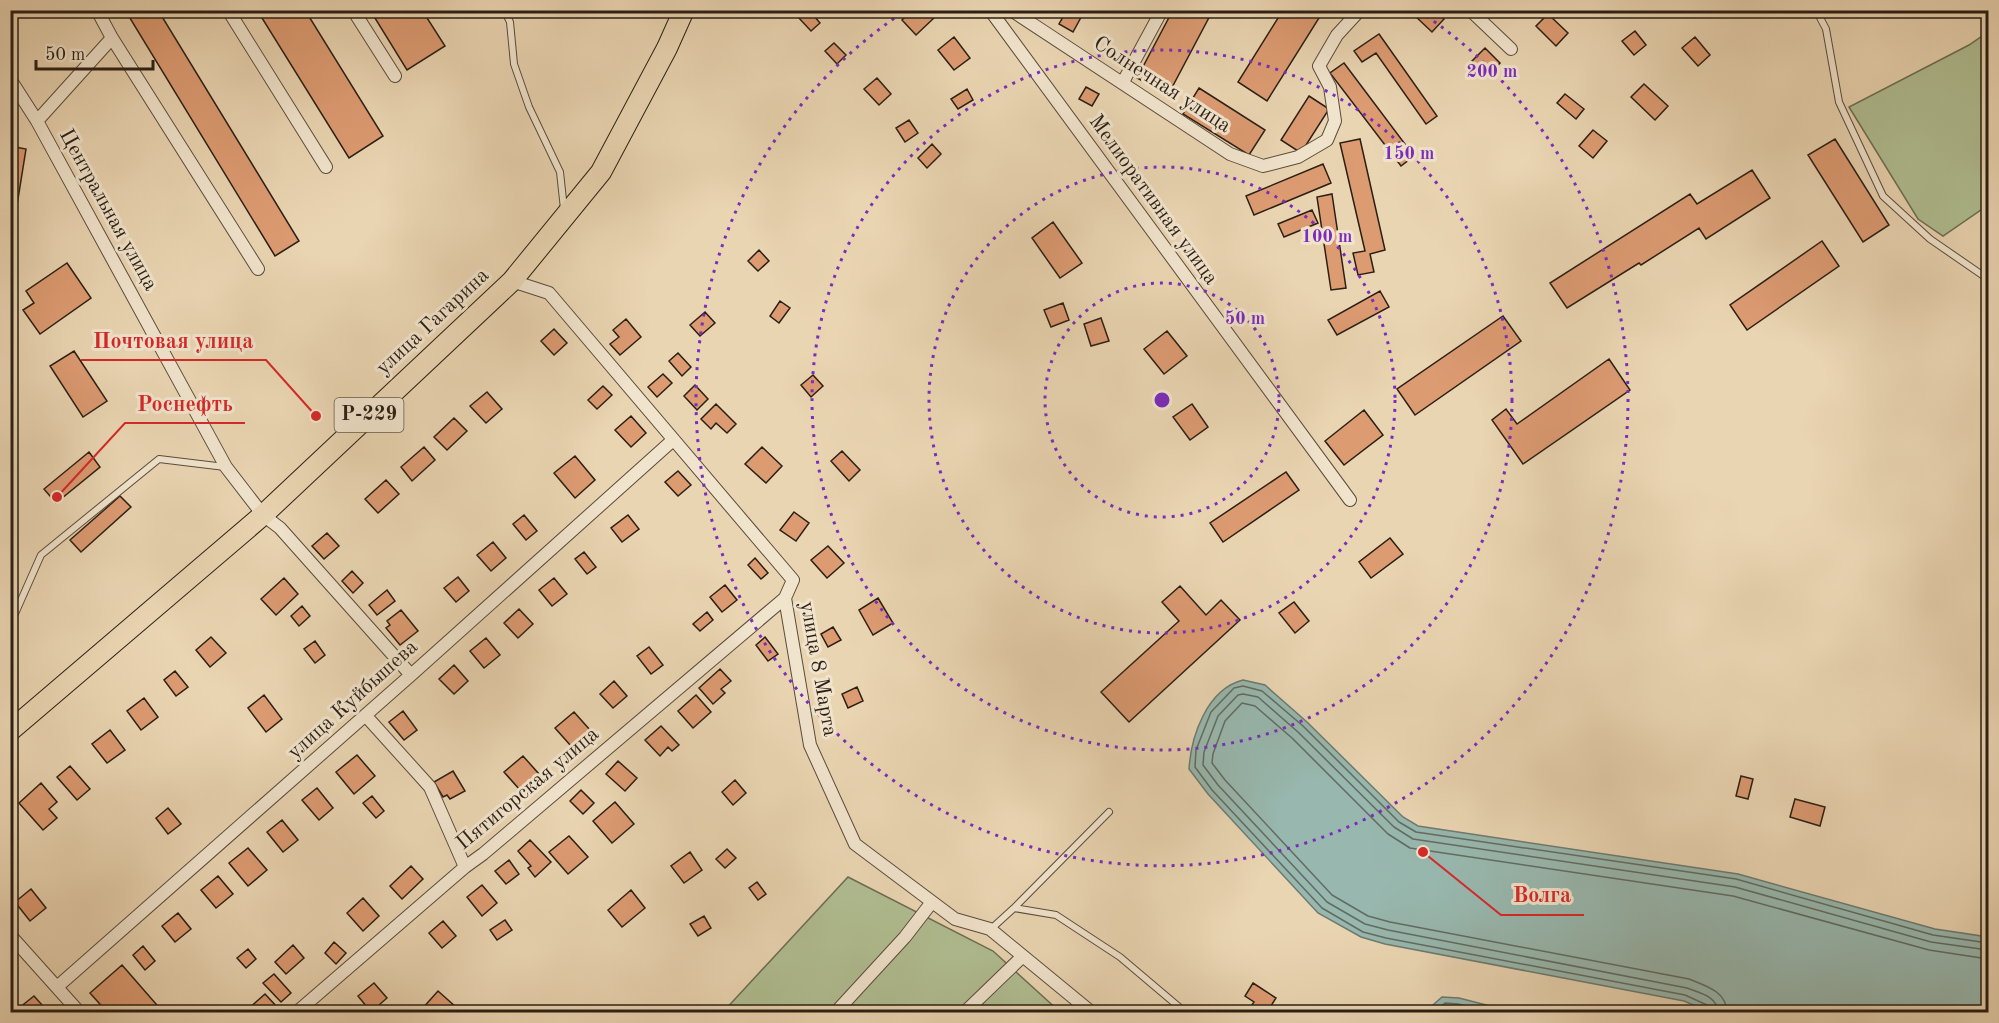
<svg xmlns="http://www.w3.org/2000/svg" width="1999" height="1023" font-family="'Old Standard TT',serif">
<rect width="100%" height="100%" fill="#ead5b2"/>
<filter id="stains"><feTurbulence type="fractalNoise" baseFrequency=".00333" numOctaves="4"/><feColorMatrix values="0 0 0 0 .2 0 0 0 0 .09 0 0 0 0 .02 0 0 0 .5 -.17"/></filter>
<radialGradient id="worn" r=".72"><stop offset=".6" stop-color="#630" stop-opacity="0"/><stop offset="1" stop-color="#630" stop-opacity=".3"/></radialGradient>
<!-- green -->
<path fill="#b0be92" stroke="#6d6e53" stroke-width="1.5" d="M1988,32V205L1943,236L1918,219L1849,107L1969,45Z
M848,877L993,951L1060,1012H723Z"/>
<!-- water -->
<path fill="#98b8af" stroke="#6c7b71" stroke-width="1.5" d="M1243,680L1265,685L1307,722L1403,817L1418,826L1738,874L1935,929L1988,937V1012H1710L1684,1001L1385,944L1361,937L1318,913L1208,794L1189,769C1191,736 1207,689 1243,680Z
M1442,997L1459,998L1514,1012H1425Z"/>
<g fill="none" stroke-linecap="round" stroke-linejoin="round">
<!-- shore -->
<path stroke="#616c62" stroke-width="1.5" d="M1433,1012L1445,1003L1458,1004L1490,1012
M1710,1012L1707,1005L1685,995L1386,938L1363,932L1322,908L1212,790L1195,767L1196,750L1211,712L1234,688L1243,686L1262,691L1303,726L1399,822L1416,832L1736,879L1933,935L1988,943
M1718,1012C1717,996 1700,993 1687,988L1388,930L1365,924L1327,902L1218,785L1203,765L1204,752L1218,716L1238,695L1243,694L1258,697L1298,732L1394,827L1413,839L1735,887L1931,942L1988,950
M1727,1012C1726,991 1706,986 1689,979L1390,922L1368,916L1332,895L1225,780L1212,763L1213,754L1225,721L1242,703L1255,706L1292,738L1388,834L1410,848L1733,896L1929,950L1988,959"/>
</g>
<!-- building -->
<path fill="#dd9b72" stroke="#2a1f14" stroke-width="1.5" d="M125,10H158L299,241L275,256Z
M257,10H305L383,136L349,158Z
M370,10H422L445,46L407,70Z
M805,10H809L820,23L811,31L798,17Z
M912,10H929L935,17L916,35L902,20Z
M1067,10H1085L1073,32L1059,24Z
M1173,10H1213L1168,95L1137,78Z
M1283,10H1324L1267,101L1238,82Z
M1418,10H1436L1444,19L1432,32L1414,15Z
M1548,14L1568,33L1556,46L1536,26Z
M1635,31L1646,45L1634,55L1622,41Z
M1379,34L1437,116L1426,124L1376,53L1362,62L1354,51Z
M954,37L970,58L954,70L938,50Z
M1695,37L1710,55L1698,66L1682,48Z
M834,43L846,55L837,64L825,51Z
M1485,48L1500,63L1488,76L1472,61Z
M1344,63L1414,156L1401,166L1330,73Z
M877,78L891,94L879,105L864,89Z
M1644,84L1668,106L1655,120L1631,97Z
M1086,87L1099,94L1092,106L1079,99Z
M1199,88L1265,130L1249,155L1183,114Z
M967,89L973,100L958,109L951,99Z
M1565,94L1584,109L1576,119L1557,103Z
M1309,96L1329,109L1301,153L1281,140Z
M909,120L918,133L905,142L896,128Z
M1593,130L1607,141L1593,158L1579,146Z
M1360,139L1385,250L1370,254L1374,272L1358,275L1353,253L1365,251L1340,143Z
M1835,139L1889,225L1863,242L1808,155Z
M932,144L941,154L927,168L918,158Z
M10,146L26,149L10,249Z
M1323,164L1331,183L1254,215L1246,196Z
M1752,170L1770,198L1706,239L1699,228L1641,265L1639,263L1567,308L1550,283L1690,194L1697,204Z
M1332,194L1346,288L1331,290L1317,197Z
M1312,210L1318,223L1284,237L1278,224Z
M1053,222L1082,263L1060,278L1032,238Z
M1822,241L1839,266L1747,330L1730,305Z
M759,250L769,261L758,271L748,261Z
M67,263L91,298L40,334L23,310L34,303L26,291Z
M1380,291L1389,307L1337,335L1328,320Z
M780,301L790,308L779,323L770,316Z
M1063,303L1069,320L1051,327L1044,310Z
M705,312L715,323L700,336L690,325Z
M1503,316L1521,341L1415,415L1397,389Z
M1101,318L1109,341L1091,346L1084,324Z
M626,319L641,337L620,355L610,344L619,337L613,330Z
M554,329L567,343L554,355L541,341Z
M1167,331L1187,356L1164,374L1144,349Z
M74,351L107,401L83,417L50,366Z
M678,353L691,367L682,376L669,361Z
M1609,359L1630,390L1523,464L1492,420L1506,409L1517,424Z
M663,374L672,383L657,397L648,387Z
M813,375L823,386L811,397L801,385Z
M695,385L708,399L697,410L684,396Z
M603,386L612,395L597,409L588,400Z
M487,392L502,409L486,423L470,406Z
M716,404L736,424L727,433L716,423L711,429L701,419Z
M1192,404L1208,427L1190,440L1173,417Z
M1364,410L1383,435L1344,465L1325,441Z
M631,416L646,433L631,447L615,430Z
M454,418L467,431L447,450L434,437Z
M424,447L435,460L412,481L401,467Z
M762,447L782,466L766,483L745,464Z
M842,451L860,470L849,481L831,461Z
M89,452L100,467L56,503L44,489Z
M575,456L595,480L575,498L554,473Z
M678,471L691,485L678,496L665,482Z
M1286,472L1299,490L1223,542L1210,523Z
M386,480L399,494L378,513L365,499Z
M120,496L131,507L81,552L70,540Z
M794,512L809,523L796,541L780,530Z
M524,515L537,531L526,540L513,524Z
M628,515L639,529L622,542L611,528Z
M327,533L339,546L324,559L312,546Z
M1390,538L1403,554L1371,578L1359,562Z
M493,542L506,558L491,571L477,555Z
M828,546L844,563L827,578L811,560Z
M584,552L596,567L587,574L575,559Z
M755,558L768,573L761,579L748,565Z
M352,571L363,583L353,593L342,581Z
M458,577L469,591L456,602L444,588Z
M284,578L298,594L276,615L261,599Z
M554,578L567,594L552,606L539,590Z
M725,585L737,600L722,612L710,597Z
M1180,586L1206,615L1221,600L1240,620L1129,722L1101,692L1179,621L1162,602Z
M387,590L395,601L377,615L369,605Z
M878,598L893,623L873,635L859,610Z
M1294,602L1309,621L1295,633L1279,613Z
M302,606L310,616L299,626L291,616Z
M519,609L533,624L518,638L504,623Z
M401,610L418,631L400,645L386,628L390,625L387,621Z
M707,612L713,620L700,631L693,624Z
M833,627L841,640L828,647L821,634Z
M211,637L226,653L210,667L196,650Z
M765,637L778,654L768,661L756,645Z
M486,638L500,655L484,668L470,651Z
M315,641L325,655L315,663L304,649Z
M649,647L663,665L651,674L637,656Z
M454,665L468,681L454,694L439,679Z
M720,669L731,681L721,689L725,693L713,704L699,688Z
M175,671L188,687L176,696L164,680Z
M614,681L627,696L613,708L600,694Z
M857,687L863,701L848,708L842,694Z
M264,695L282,719L266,732L248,708Z
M696,695L711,712L693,728L678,711Z
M144,698L158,717L141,730L127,711Z
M403,711L417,730L404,740L389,722Z
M574,712L590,730L571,746L555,728Z
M661,726L679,745L672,751L668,747L660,756L645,740Z
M110,730L125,750L107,763L92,744Z
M357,755L375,776L354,794L336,772Z
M523,756L539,774L520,790L504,772Z
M618,761L637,778L625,791L606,774Z
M70,766L90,789L77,800L57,777Z
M453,771L465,791L450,799L447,795L443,797L434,782Z
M1741,776L1753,779L1748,799L1736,796Z
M735,780L746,793L733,805L722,792Z
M41,783L57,802L49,809L57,818L43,830L19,803Z
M317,788L333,808L319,820L302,800Z
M581,790L594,803L583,814L570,801Z
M372,796L384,811L376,818L363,803Z
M1795,799L1825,807L1820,826L1790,817Z
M615,802L634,824L612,843L593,821Z
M168,808L181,824L168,834L156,818Z
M282,820L298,840L283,852L267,832Z
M569,836L588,857L568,874L549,852Z
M530,840L551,862L535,877L528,868L531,866L518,851Z
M248,848L267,870L248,886L229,863Z
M727,849L736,858L725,868L716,859Z
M690,852L702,870L684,883L671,866Z
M509,860L519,874L506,884L495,871Z
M411,866L423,879L402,899L390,886Z
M218,876L233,894L216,908L201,890Z
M757,882L766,894L758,900L749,888Z
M482,885L497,903L482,916L467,897Z
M31,889L46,908L30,921L15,902Z
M631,890L645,908L622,927L608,910Z
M363,898L379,916L363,931L347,913Z
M178,913L191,929L175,942L162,926Z
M704,916L711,928L698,936L690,924Z
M505,920L512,930L497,940L490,930Z
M443,921L456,936L442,948L429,933Z
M334,942L346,953L336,964L325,953Z
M293,945L304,958L286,974L275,962Z
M143,946L155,961L145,970L133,955Z
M248,949L256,959L246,968L237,958Z
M122,965L163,1012H107L90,993Z
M274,974L291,993L281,1002L263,983Z
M374,983L387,998L371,1012L358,996Z
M1253,983L1276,998L1267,1012H1247L1254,1002L1245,996Z
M438,991L457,1008L452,1012L446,1009L443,1012H426L422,1009Z
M265,994L278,1008L273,1012H249L247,1010Z
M34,996L43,1006L34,1012H14Z"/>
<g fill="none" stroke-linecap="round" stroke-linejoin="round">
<!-- service casing -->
<g stroke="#5a4c3c" stroke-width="8">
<path id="service" d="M504,10L510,22L514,64L529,107L560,172L564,209
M1816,10L1826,29L1839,102L1883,196L1930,239L1988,279
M10,625L41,555L159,459L225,467
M1014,908L1109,812
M991,929L1014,908L1056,915L1120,957L1185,1012"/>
</g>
<!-- minor casing -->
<g stroke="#5a4c3c" stroke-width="14">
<path id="minor" d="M228,10L326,167
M353,10L395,76
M990,10L1350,500
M1011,10L1230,154L1263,166L1298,157L1327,140L1335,121L1330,87L1319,66L1337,35L1360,10
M1470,10L1511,49
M112,38L258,269
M10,79L37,121L226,467L263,515L280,528L411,675
M1123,82L1162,10
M37,121L112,38L97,10
M512,281L549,293L793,580L785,598L810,745L855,844L955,919L990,929L1091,1012
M366,716L430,787L465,867
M10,935L79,1012
M57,987L411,675L673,440
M297,1012L465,867L483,854L785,598
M836,1012L905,937L932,902
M965,1012L1023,956"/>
</g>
<!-- primary casing -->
<g stroke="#2a1f14" stroke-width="22">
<path id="primary" d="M10,731L263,515L512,281L601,172L667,48L684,10"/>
</g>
<!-- service -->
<use href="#service" stroke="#f1e4cd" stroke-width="6"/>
<!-- minor -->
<use href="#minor" stroke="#f1e4cd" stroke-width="12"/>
<!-- primary -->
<use href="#primary" stroke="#ead5b2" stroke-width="20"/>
</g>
<!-- distance rings -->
<g fill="none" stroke="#7b2cbf" stroke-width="3" stroke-dasharray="3 6">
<circle cx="1162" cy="400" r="117"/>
<circle cx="1162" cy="400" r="233"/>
<circle cx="1162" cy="400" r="350"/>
<path d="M1419 11A466 466 0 1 1 905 11"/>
</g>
<g text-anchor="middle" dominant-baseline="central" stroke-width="6" stroke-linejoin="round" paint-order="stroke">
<!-- shield labels -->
<rect fill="#f1e4cd" stroke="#665a4c" stroke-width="1.5" x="334.5" y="398" width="69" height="34" rx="4.5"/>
<g font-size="20" font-weight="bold" fill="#2a1f14">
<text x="369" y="415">Р-229</text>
</g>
<!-- street labels -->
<g font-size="21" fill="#2a1f14" stroke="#f1e4cd">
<text transform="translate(1162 85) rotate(33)">Солнечная улица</text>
<text transform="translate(1153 200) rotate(54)">Мелиоративная улица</text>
<text transform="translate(108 210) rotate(61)">Центральная улица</text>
<text transform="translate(433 322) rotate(-43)">улица Гагарина</text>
<text transform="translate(818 669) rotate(80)">улица 8 Марта</text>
<text transform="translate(353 700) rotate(-42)">улица Куйбышева</text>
<text transform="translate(528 789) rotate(-40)">Пятигорская улица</text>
</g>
</g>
<circle cx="1162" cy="400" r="9" fill="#7b2cbf" stroke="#f1e4cd" stroke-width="3"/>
<g font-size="18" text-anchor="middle" font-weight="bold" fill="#7b2cbf" stroke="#f1e4cd" stroke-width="6" stroke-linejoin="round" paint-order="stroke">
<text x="1492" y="77">200 m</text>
<text x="1409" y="159">150 m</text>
<text x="1327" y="242">100 m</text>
<text x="1245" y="324">50 m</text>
</g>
<!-- callouts -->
<path fill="none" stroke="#d62828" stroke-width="2" d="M316 416L266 360H81M57 497L125 423H245M1423 852L1501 915H1584"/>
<g fill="#d62828" stroke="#f1e4cd" stroke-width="2">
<circle cx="316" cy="416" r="6"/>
<circle cx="57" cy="497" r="6"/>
<circle cx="1423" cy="852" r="6"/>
</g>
<g font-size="22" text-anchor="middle" font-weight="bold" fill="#d62828" stroke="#f1e4cd" stroke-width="6" stroke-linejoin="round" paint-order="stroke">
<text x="173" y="348">Почтовая улица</text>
<text x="185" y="411">Роснефть</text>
<text x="1542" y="902">Волга</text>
</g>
<!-- margin -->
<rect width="1999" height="1023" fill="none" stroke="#ead5b2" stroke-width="36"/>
<rect x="12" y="12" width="1975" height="999" fill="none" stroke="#2a1f14" stroke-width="3"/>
<rect x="18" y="18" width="1963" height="987" fill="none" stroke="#2a1f14" stroke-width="1.5"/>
<!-- scale -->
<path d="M36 60v9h117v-9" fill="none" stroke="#2a1f14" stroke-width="3"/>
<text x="45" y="60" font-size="18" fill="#2a1f14" stroke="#f1e4cd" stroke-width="4.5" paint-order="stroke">50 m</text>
<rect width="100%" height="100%" filter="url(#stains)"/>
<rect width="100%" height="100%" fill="url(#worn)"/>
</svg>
